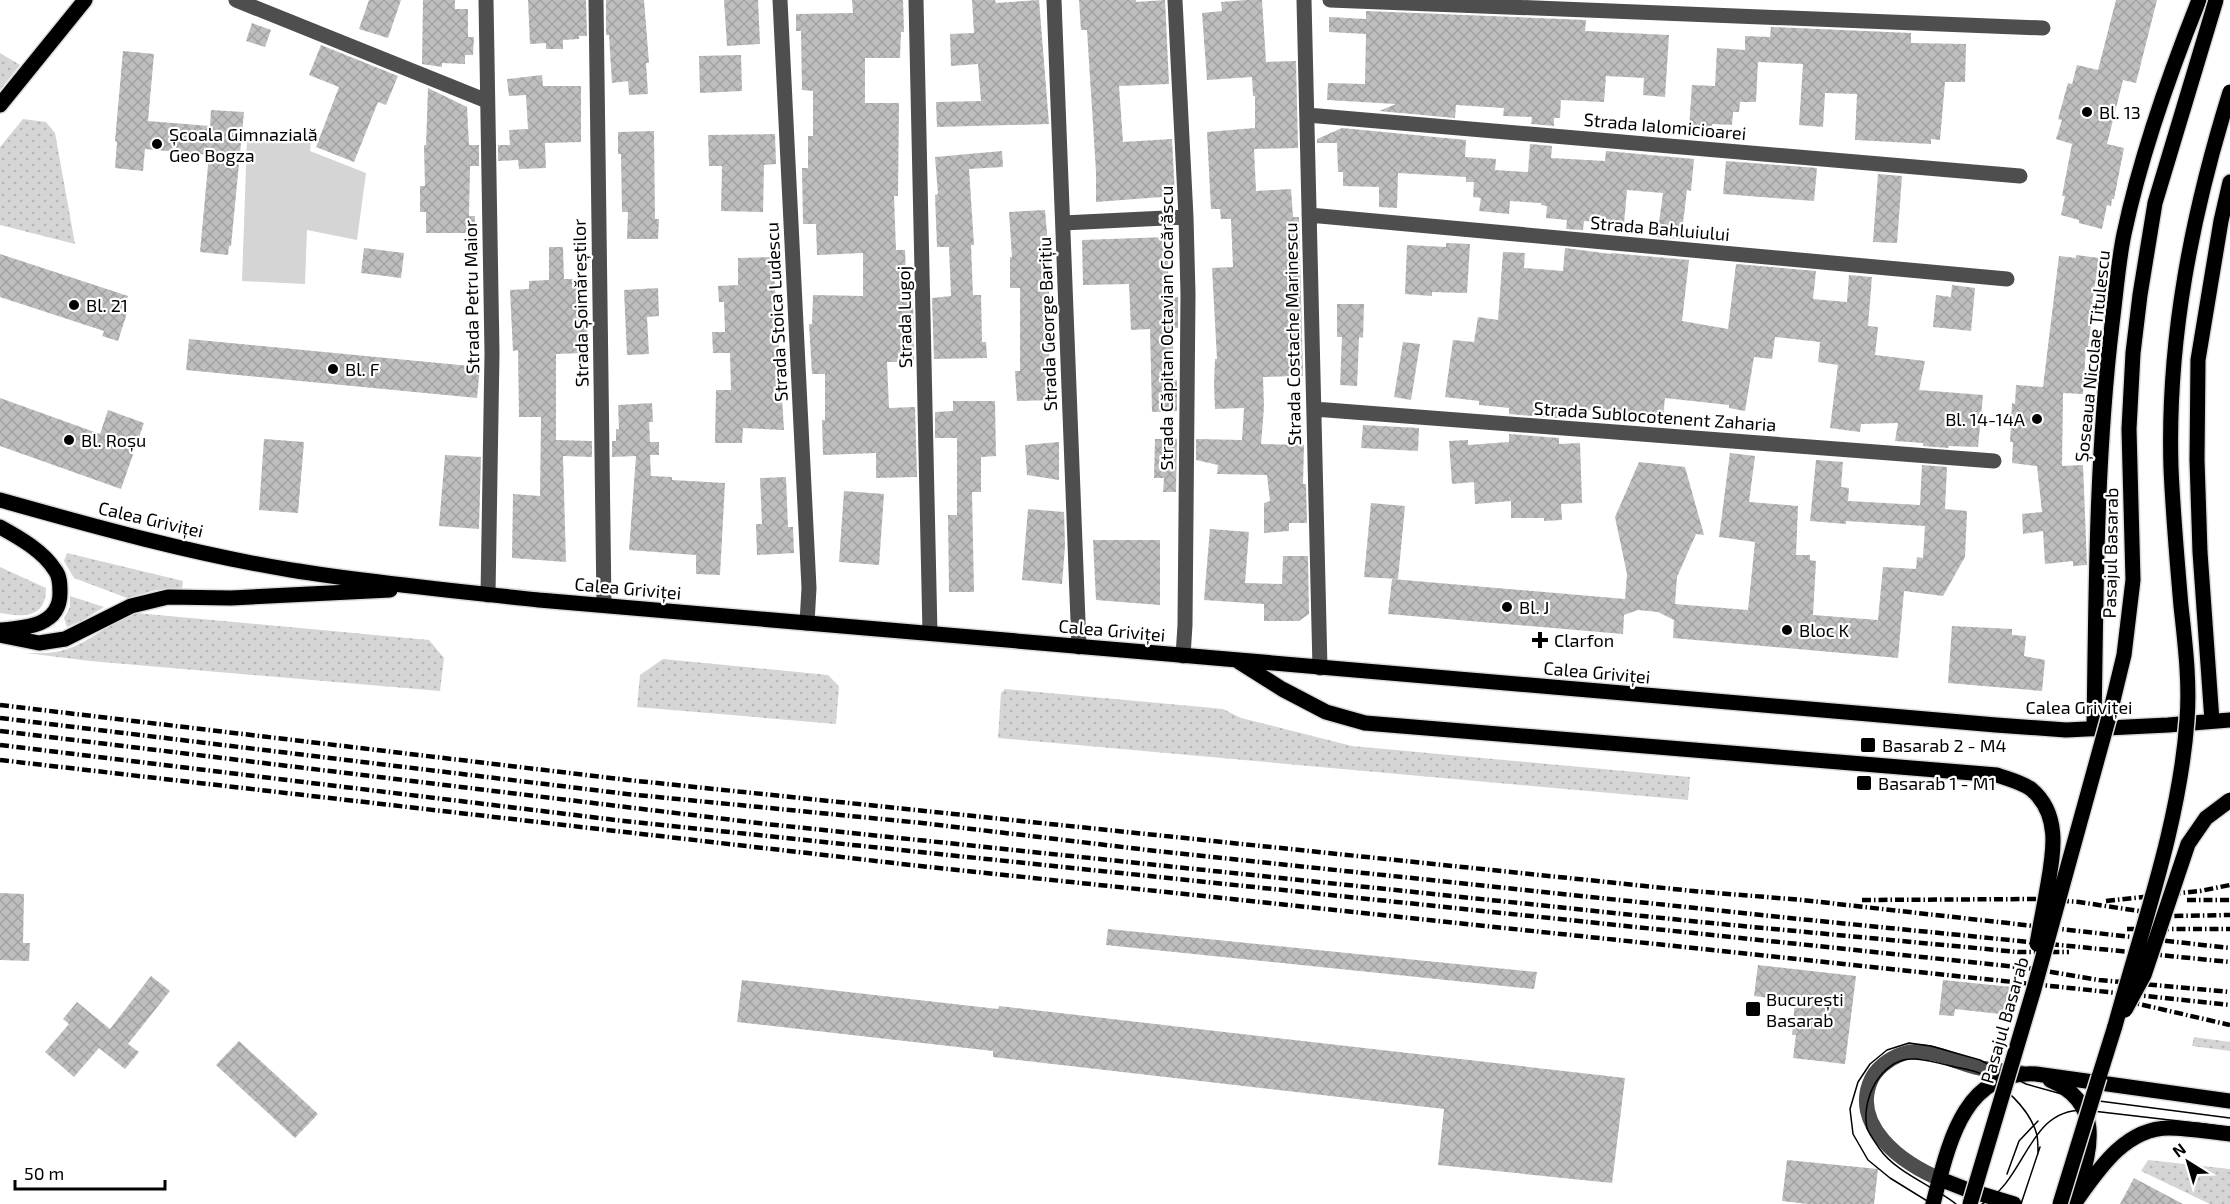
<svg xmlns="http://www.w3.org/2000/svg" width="2230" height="1204" font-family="'Exo 2',sans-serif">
<defs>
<pattern id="grass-dots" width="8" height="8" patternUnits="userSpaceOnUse" patternTransform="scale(1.5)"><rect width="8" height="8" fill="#d5d5d5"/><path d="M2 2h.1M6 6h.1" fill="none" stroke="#b5b5b5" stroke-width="1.8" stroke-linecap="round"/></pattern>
<pattern id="building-cross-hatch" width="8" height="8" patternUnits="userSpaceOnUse" patternTransform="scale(1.5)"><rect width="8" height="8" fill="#bebebe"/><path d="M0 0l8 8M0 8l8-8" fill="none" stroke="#a2a2a2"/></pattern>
</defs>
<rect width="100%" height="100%" fill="#fff"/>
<!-- grass -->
<path fill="url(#grass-dots)" d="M0,53L20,65L0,90Z
M23,119L46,122L55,133L75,244L0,225V147Z
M67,553L183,581L182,588L156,590L127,598L74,578L64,561Z
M0,567L46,588C46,619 23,617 0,613Z
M70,596L104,607L83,620L67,627L64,618L70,607Z
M136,613L429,640L444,658L440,691L90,661L26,653C38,653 52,654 64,650C90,643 110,621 136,613Z
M663,659L828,675L839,686L836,724L637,707L640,675Z
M1005,689L1213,708L1223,709L1241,718L1352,746L1690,777L1688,800L998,738L1001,693Z
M2194,1037L2230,1042V1051L2192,1046Z
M2148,1160L2230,1169V1204H2210L2141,1171Z"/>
<!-- pitch -->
<path fill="#d5d5d5" d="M247,138L311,141L310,151L366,173L357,240L307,230L305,284L242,281Z"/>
<!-- building -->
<path fill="url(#building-cross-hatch)" d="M369,0H401L388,38L359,29Z
M423,0H455V9H468V37H474L473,55H465V64L442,63V67L422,64Z
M528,0H586L587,36H579V39L563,40V49H546V43L530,44Z
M606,0H644L649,63H646L648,94L629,95L628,81L612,83L609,35H606Z
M724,0H758L760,44L727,46Z
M852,0H903L904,32H901L900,58H865V103H899L898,196H894L896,250H905L907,298H913L914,362H887L889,408L915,407L917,477L876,478V453L823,455L822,420H825V374H812L809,324H812L813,295L863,296V253L817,255L816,224H803L802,168H808V136H813V91L802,90L801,31H796V14L853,13Z
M972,0H995L996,3L1039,0L1049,124L937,127L936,102L981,101L978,64L951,66L950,34L974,33Z
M1079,0H1136V2L1165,0L1169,84L1119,86L1123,142L1172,139L1175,196L1096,202V172L1087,30H1081Z
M1246,0H1262L1266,62L1296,61L1298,148L1254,149L1256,191L1291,189L1293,217H1299L1303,376L1263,377L1264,407L1261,444L1304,445L1303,484H1306L1307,523H1289V531L1264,533V503L1270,501L1267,475L1217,474L1218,465L1196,460V439L1242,440L1244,408L1215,409L1214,384L1215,359H1217L1212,268L1233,267L1231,219H1221L1220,209H1211L1207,132L1255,128V96H1253L1252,77L1207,80L1202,13L1222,11L1221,2Z
M2116,0H2157L2136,83L2123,80L2107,144L2124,148L2114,199H2112L2111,206L2107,205L2102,229L2079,223V220L2061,215L2065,196H2062L2072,144L2056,139L2062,120L2058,119L2068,83L2072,84L2077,65L2098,70Z
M1366,11L1586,20L1585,31L1669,35L1665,97L1643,95L1644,78L1606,76L1604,102L1561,100L1560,118H1554V126L1531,124L1532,117L1503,116L1504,108L1456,105L1455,118L1379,111L1396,104L1327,100L1328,83L1365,84L1366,34L1329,32V17L1366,19Z
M252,23L271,30L265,47L246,41Z
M1771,27L1911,33V43L1966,44L1965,82H1945L1940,140L1931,139V144L1855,140L1857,94L1825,93L1823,127L1799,125L1803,64L1758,62L1756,102H1740L1739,112H1733L1732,125L1712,124V130L1689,129L1692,85L1715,86L1717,48L1745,50V36L1770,37Z
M321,45L398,76L386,105L378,102L354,162L316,147L339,87L309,75Z
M123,51L154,54L148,121L210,126L211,110L244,112L231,246H229L228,255L200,252L209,155L145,149L143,171L115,168L117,142L115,141Z
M741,55L742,91L700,93L699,56Z
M542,75L543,86H581V142L545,143L546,168L519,169L518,160L498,161V145H510L509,130L528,129L526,95L509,96L507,79Z
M428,88L467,107L469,145H479V166H470L469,216H475V233H426V212H420V186H425L424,145H426Z
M1342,128L1466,140L1465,157L1496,159L1495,170L1528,172L1530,144L1552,146L1551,158L1605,161L1606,151L1694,159L1691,191L1687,190L1681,239L1657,237L1663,193L1627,190L1624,224L1584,221L1583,230L1566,229L1567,220L1546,218L1547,206L1541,205V203L1510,201L1509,214L1479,211L1481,198L1473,197L1474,182H1466V177L1398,173L1397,208L1379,207V187L1343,186V172H1338L1337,143H1317V139Z
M654,131L655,219H659L658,239H627L628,212H622L621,154H618V132Z
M775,134L776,164L764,165L763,212L721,211L722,166H709L708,135Z
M1002,151L1003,167L969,169L974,245H971L973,295H981L982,342H986L987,358L934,359L932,298L951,296L949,247H937L935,195L938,194L935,157Z
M1726,161L1817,168L1814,201L1723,194Z
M1878,174L1902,176L1897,243L1873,242Z
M1045,210L1049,257V370H1053V400L1017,401L1015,371H1020V288H1010V257H1012L1009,212Z
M1167,237L1169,297H1178V328H1172L1175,380H1177V411L1152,412L1150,329L1131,330L1129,284L1083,285L1082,240Z
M1446,243L1470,244L1467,293L1432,292V296L1405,294L1407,245L1446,247Z
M549,247H563L564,279H588L587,336L583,337V353L556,354V440L592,441V457L563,456L566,562L512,558L513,494L540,496L541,417H519L518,350L513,351L510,290L529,289V281L549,280Z
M364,248L404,253L401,278L361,273Z
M1565,248L1611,254V253L1689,260L1682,321L1728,329L1736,264L1816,271L1813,299L1847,302L1849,275L1872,277L1868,326L1878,327L1875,355L1925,361L1919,390L1983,395L1978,447L1949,446L1948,448L1923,446V443L1895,441L1898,423L1861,424L1860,432L1830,428L1838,365L1818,362L1820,342L1775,337L1772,359L1754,357L1745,411L1729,408V405L1665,398L1663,417L1622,412L1621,417L1599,414V411L1558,408V418L1509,414V408L1479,405V401L1445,397L1453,340L1474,342L1478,317L1498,320L1503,252L1525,253L1524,268L1563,271Z
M0,254L128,296L123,312L127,313L118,341L102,336L104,331L0,297Z
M2076,255L2099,258L2092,303H2094L2088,347H2086L2083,394L2063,393L2062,466L2083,465L2087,565L2073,566V561L2045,564L2043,531L2023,534L2022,514L2042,512L2037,466L2012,463L2013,442H2010L2012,403L2015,404L2016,385L2043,387L2059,256L2076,258Z
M773,257L784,430L743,428L742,443H715L716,390H731L730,353H713L712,332H725L724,302H719L718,286L738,285V258Z
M1952,285L1975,288L1971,331L1933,327L1936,295L1951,297Z
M658,288L659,316L647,317L649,354L627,355L624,290Z
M1337,304H1364L1363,338L1359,337L1357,386L1340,385L1342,337H1337Z
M189,339L480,367L477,398L186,370Z
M1403,342L1420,344L1411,400L1394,397Z
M0,398L100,434L108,410L144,423L121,489L0,446Z
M953,401H995L996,456L981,457V492H972L974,592H949L948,515H957V438H935V412L953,411Z
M652,403L653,422H649L650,442H659V455H650L651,476L672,477V480L725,483L720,575L696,574V555L629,550L636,456L612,457V441H616V429H619L618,405Z
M1363,425L1419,428L1418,451L1361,448Z
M1509,434L1559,438V444L1580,443L1582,503L1561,504L1562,520L1544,521V518H1511V501L1475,504L1474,482L1452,484L1449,441L1468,440V445L1509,442Z
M264,439L304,442L298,513L259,510Z
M1155,439H1177L1176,492H1163L1164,478H1154Z
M1059,442V480L1027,475L1025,445Z
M1730,453L1755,456L1749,502L1798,506L1796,555H1810V560L1816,561L1813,615L1878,620L1883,567L1916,569L1917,557L1923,558L1925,526L1846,521V524L1810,521L1816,460L1843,462L1841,487L1849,488L1848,501L1920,505L1922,465L1947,467L1945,509L1967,511L1965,557L1943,596L1904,591L1898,658L1673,638L1674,620L1658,612L1638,610L1624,615L1623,634L1388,614L1392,579L1625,599L1627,574L1615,517L1639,462L1685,467L1704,535L1696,534L1677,577L1675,604L1748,610L1755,542L1719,537Z
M445,455L481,457L479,529L439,526Z
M786,477L788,527H793L794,553L757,555L756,524H762L760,478Z
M844,491L884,494L879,565L839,562Z
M1371,503L1405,506L1398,579L1364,577Z
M1028,509L1064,512L1065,546L1062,584L1022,580Z
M1210,529L1249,532L1245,583L1282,584L1283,556H1308L1309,614L1299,621H1264V604L1204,600Z
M1093,540H1160V605L1096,600Z
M1952,626L2012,629V635L2026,636L2024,656L2045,660L2042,691L1948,683Z
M0,893L24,894L23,943H30L29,961L0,960Z
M1108,929L1537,972L1534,989L1106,945Z
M1758,965L1856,976L1845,1064L1793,1058L1796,1035H1792L1795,1001L1754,996Z
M151,976L170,991L128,1044L139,1052L125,1069L99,1048L74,1077L45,1052L69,1024L63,1019L77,1002L110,1029Z
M742,980L998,1009L999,1006L1625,1078L1612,1183L1438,1165L1444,1109L993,1057V1051L737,1022Z
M1943,980L2012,987L2009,1015L1955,1009L1954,1016L1939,1015Z
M239,1041L318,1114L295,1138L216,1065Z
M1787,1160L1878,1169L1874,1204H1808L1782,1201Z
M2134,1178L2183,1204H2120Z"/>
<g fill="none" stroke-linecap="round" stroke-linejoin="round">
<!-- major casing -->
<g stroke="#dbdbdb" stroke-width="18">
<path id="major" d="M0,105L85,0
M0,500C96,527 193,554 291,570C373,583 456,591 539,600L1996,725L2066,730L2168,725L2230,720
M0,527C20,538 43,551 55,570C60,576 60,585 60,593C60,626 25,628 0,630
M0,635L39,643L65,639L131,606L168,597L231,598L390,590
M1239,662L1282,689L1326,712L1365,723
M2212,721L2200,552L2197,460L2198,360L2221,221L2230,182
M2094,729C2096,594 2096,458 2112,324C2116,294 2118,263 2124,234C2141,154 2169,75 2199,0
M2099,1077L2115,1026
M2050,1080C2102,1102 2092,1146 2078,1190
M1940,1179L1968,1190L2014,1204
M1933,1204C1948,1147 1962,1070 2036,1074L2230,1101
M2074,1204C2097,1172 2124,1128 2169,1128C2189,1128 2210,1132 2230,1134"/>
</g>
<!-- minor -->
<path stroke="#4e4e4e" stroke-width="15" d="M236,0L487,101
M486,0L492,353L488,595
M596,0L604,605
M780,0L809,588L807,623
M916,0L930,633
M1054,0L1079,647
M1175,0L1186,217L1188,294L1185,625L1183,656
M1304,0L1320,668
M1330,0L2043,28
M1307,115L2020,176
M1309,215L2007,279
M1063,223L1186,217
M1314,409L1994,461
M1940,1179C1902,1164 1849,1124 1872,1078C1879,1065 1895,1055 1909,1052C1933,1048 1958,1064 1980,1068C1994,1070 2008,1071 2021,1073"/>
<!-- major -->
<use href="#major" stroke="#000" stroke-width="15"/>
<!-- tram -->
<path stroke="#000" stroke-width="1.5" d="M2007,1174L2019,1141L2038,1121
M1932,1204L1890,1178L1868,1160L1853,1134L1850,1109L1858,1082L1870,1064L1887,1050L1909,1043L1931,1046L1980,1060L2026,1084L2076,1098L2230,1118
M1956,1204C1932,1185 1896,1173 1879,1148C1875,1142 1869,1134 1867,1128C1861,1100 1880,1060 1911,1059C1923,1058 1936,1063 1947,1065C1957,1068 1969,1069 1979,1073C2003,1084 2030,1109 2037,1135C2038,1141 2038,1148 2038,1154
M1982,1204C2027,1180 2027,1109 2084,1110L2230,1127
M2021,1204L2040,1147"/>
<!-- rail -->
<path stroke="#000" stroke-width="4.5" stroke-dasharray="9 3 1.5 3" stroke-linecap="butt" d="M0,705L628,780L1693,891L1802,900L2230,948
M0,718L627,794L922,823L1156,851L1799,919L2230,962
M0,731L766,824L1700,922L2018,952H2069
M0,745L624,821L2027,968L2099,980L2230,992
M0,760L911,865L2230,1005
M1862,900L2039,899L2079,902L2172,916L2230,915
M2187,900H2230
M2106,901L2200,891L2230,885
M2127,929H2230
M2126,1001L2230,1025"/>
<!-- major-bridge casing -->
<g stroke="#dbdbdb" stroke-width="18" stroke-linecap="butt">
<path id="major-bridge" d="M1365,723L1997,775C2008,779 2021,782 2031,789C2062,815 2053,855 2047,889C2044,907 2040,926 2037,944
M2125,1010L2144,975L2188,844L2206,818L2230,800
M2115,1026C2142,927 2180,822 2187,720C2190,682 2185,643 2181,606C2177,560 2173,514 2171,468C2167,339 2192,214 2230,92
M1970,1204L2034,989L2110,713L2124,655L2133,580L2129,429L2133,353L2140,295L2155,203L2216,0
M2060,1204L2099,1077"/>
</g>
<!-- major-bridge -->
<use href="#major-bridge" stroke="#000" stroke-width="15"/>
</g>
<!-- markers -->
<g fill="#000" stroke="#fff" stroke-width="2">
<circle cx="2087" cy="112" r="6"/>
<circle cx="157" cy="144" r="6"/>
<circle cx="74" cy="305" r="6"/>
<circle cx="333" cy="369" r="6"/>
<circle cx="2037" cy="419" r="6"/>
<circle cx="69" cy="440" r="6"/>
<circle cx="1507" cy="607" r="6"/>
<circle cx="1787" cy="630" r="6"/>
<path d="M1537 631h6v6h6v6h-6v6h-6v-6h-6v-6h6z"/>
<rect x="1860" y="737" width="16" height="16" rx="3"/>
<rect x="1856" y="775" width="16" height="16" rx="3"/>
<rect x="1745" y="1001" width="16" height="16" rx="3"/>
</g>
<g text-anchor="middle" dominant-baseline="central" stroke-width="4.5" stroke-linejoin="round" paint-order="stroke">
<!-- poi labels -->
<g font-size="18" fill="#000" stroke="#fff" text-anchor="start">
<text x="2099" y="112">Bl. 13</text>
<text x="169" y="134">Școala Gimnazială<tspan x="169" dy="21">Geo Bogza</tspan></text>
<text x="86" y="305">Bl. 21</text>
<text x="345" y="369">Bl. F</text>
<text x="2025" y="419" text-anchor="end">Bl. 14-14A</text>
<text x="81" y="440">Bl. Roșu</text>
<text x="1519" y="607">Bl. J</text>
<text x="1799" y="630">Bloc K</text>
<text x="1554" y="640">Clarfon</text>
<text x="1882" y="745">Basarab 2 - M4</text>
<text x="1878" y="783">Basarab 1 - M1</text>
<text x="1766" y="999">București<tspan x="1766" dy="21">Basarab</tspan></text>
</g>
<!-- street labels -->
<g font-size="18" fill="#000" stroke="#fff">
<text transform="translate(1665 126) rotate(5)">Strada Ialomicioarei</text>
<text transform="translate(1660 228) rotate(5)">Strada Bahluiului</text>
<text transform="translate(471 297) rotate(-91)">Strada Petru Maior</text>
<text transform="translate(580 303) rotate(-91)">Strada Șoimăreștilor</text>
<text transform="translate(776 312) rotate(-93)">Strada Stoica Ludescu</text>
<text transform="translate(904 317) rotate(-91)">Strada Lugoj</text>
<text transform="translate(1047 324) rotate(-92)">Strada George Barițiu</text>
<text transform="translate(1166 328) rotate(-90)">Strada Căpitan Octavian Cocărăscu</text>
<text transform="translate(1292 334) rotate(-91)">Strada Costache Marinescu</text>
<text transform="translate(2092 356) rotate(-84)">Șoseaua Nicolae Titulescu</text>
<text transform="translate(1655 416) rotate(4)">Strada Sublocotenent Zaharia</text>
<text transform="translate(151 519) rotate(13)">Calea Griviței</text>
<text transform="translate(2110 553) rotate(-89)">Pasajul Basarab</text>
<text transform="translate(628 588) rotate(5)">Calea Griviței</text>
<text transform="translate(1112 630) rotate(5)">Calea Griviței</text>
<text transform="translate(1597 672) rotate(5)">Calea Griviței</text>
<text x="2079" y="707">Calea Griviței</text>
<text transform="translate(2004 1020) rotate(-74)">Pasajul Basarab</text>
</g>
</g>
<!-- north arrow -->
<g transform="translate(2188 1162) rotate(323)" stroke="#ffffff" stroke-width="4.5" paint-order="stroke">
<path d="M0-4.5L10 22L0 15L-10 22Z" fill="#000000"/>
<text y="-9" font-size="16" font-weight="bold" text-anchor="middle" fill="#000000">N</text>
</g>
<!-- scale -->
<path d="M15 1180v9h150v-9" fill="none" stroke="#000000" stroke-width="3"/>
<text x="24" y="1180" font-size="18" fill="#000000" stroke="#ffffff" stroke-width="4.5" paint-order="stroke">50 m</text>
</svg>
